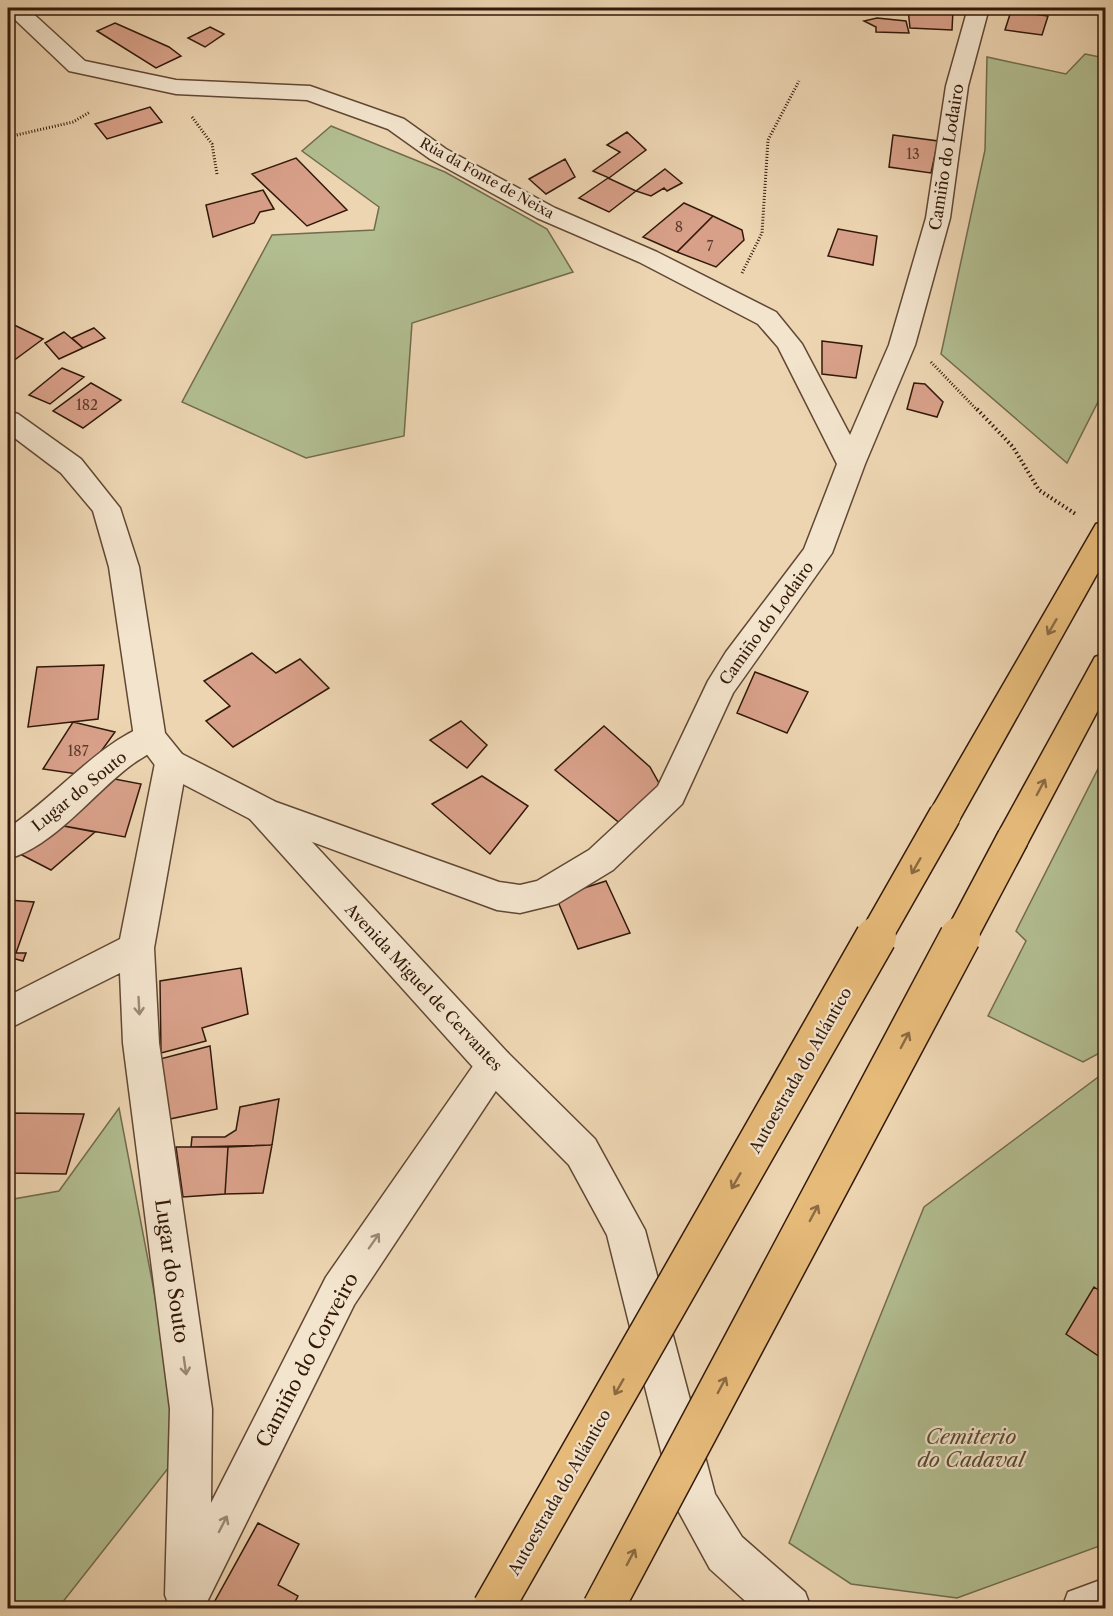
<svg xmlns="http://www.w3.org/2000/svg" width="1113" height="1616" font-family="'Libre Caslon Text',serif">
<rect width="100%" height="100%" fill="#edd5b2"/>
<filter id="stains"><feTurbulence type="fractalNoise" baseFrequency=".00333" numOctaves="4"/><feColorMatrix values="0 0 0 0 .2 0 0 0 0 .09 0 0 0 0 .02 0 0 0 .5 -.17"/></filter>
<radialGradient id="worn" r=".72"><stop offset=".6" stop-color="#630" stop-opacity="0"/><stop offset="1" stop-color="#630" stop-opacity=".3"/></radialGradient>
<!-- green -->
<path fill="#b2be91" stroke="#726c4e" stroke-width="1.5" d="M1085,54L1105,58V388L1067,463L941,354L985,150L987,57L1066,74Z
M331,126L445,172L547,229L573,272L412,323L404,436L306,458L182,402L272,235L374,230L379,207L302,151Z
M1105,755V1050L1083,1062L988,1016L1026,941L1016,931Z
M1105,1072V1544L957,1598L851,1584L789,1543L924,1207Z
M119,1108L184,1448L58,1608H8V1200L59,1191Z"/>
<!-- building -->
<path fill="#d8a089" stroke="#32190a" stroke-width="1.5" d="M908,9L953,10L952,30L910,28Z
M1011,11L1048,16L1042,35L1005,30Z
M877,18L906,21L909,33L876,32V27L864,21Z
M115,23L169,47L181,56L156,68L97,31Z
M210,27L224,34L205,47L188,38Z
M150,107L162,122L107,139L95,124Z
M627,132L646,150L609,178L593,171L620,152L607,145Z
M893,135L938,141L931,173L889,167Z
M296,158L347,210L307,226L252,174Z
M565,159L575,177L546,194L529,179Z
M665,169L682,183L667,191L664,188L651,196L636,191Z
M608,178L636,191L609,212L579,198Z
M263,190L274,209L260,212L254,223L213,237L206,205Z
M684,203L713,216L677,252L643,237Z
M713,216L742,230L744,240L716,267L677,252Z
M838,229L877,236L873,265L828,256Z
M8,322L43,339L9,364H8Z
M94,328L105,338L83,348L72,338Z
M64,332L83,348L59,359L45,343Z
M822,341L862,346L856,378L822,374Z
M62,368L84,377L50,404L29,395Z
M91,383L121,400L83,428L53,411Z
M914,383L925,384L943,402L937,417L907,409Z
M252,653L276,673L300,659L329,688L233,747L206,721L230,706L204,681Z
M104,665L98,719L28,727L37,667Z
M755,672L808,692L787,733L737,713Z
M461,721L487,745L467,768L430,740Z
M73,722L115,732L84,775L43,769Z
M604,726L650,767L660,785L622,825L555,770Z
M482,776L528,806L490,854L432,804Z
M104,777L141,784L125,837L53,824Z
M53,824L95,832L51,870L20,854Z
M606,881L630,933L578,949L556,897Z
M8,900L34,902L16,953H26L23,961L8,957Z
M241,968L248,1014L202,1028L206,1041L161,1053L160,981Z
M210,1046L217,1109L170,1119L160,1059Z
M279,1099L272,1145L191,1147L192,1137H225L236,1130L240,1107Z
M8,1113L84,1114L66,1174L8,1173Z
M272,1145L263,1193L225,1194L228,1147Z
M176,1147H228L225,1194L183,1197Z
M1094,1287L1106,1295V1361L1066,1334Z
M258,1523L299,1544L278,1585L298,1596L292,1608H211Z"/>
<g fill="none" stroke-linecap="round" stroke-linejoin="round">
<!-- minor casing -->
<g stroke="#614834" stroke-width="3">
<path id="minor" d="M8,8H27L85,61L176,80L310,86L404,119L446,149L555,208L657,252L776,312L802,344L850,435L889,345L926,218L946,86L968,8H989L968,86L950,218L915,345L865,464L832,553L733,693L682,804L613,870L557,904L520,913L497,910L250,819L245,810L250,801L262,797L499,882L520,885L537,881L589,850L658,786L708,681L726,652L804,549L837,464L778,347L758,324L639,262L537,218L430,159L388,129L307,100L176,94L69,71L8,13Z
M150,724L161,728L166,737C158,751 143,756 130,766C93,794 54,846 8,859V828C53,799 101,740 150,724Z
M171,750L182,754L187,763L154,948L159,1043L212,1409L211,1503L326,1277L482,1053L495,1048L508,1053L513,1065L354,1305L204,1608H170L165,1595L170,1409L123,1043L120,973L8,1029V996L120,939L155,763L160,754Z"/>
</g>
<!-- tertiary casing -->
<g stroke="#614834" stroke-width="3">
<path id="tertiary" d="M8,411L18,414L81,459L120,508L139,567L165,733L182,754L274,801L508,1053L595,1139L645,1230L715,1494L742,1537L805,1592L811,1608H753L710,1569L674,1503L607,1235L569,1165L482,1077L250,819L160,772L134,737L109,567L93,511L61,473L8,433Z
M1106,1578V1608H1062L1068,1592Z"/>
</g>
<!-- motorway casing -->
<g stroke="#32190a" stroke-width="3">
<path id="motorway" d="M1106,521V558L957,824L945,828L933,824L928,815L933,806L1096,524Z
M1106,653V695L1025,848L1013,852L1001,848L996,838L1001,828L1095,657Z"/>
</g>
<!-- path-far1 -->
<path stroke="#32190a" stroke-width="3" stroke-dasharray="1 2" stroke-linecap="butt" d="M192,117L212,144L217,174
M8,137L73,122L90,112
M742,273L762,233L768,140L799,81
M931,362L978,411"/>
<!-- path -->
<path stroke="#32190a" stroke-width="4" stroke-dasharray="1.5 3" stroke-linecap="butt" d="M977,409L1013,447L1039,490L1077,515"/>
<!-- minor -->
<use href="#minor" fill="#f3e4cd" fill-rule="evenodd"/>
<!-- tertiary -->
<use href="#tertiary" fill="#f3e4cd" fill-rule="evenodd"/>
<!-- motorway -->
<use href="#motorway" fill="#e6ba79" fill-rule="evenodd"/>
<!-- motorway-bridge-far1 casing -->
<g stroke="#32190a" stroke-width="34" stroke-linecap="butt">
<path id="motorway-bridge-far1" d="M875,938L945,815
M960,938L1013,838"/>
</g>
<!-- motorway-bridge casing -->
<g stroke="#32190a" stroke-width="43" stroke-linecap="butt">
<path id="motorway-bridge" d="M493,1608L876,937
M603,1608L960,937"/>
</g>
<!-- motorway-bridge-far1 -->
<use href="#motorway-bridge-far1" stroke="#e6ba79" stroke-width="31"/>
<!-- motorway-bridge -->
<use href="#motorway-bridge" stroke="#e6ba79" stroke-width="40"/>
</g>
<!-- one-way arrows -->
<defs><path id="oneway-shaft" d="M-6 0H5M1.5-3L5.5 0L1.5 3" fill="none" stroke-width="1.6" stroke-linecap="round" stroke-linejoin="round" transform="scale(1.5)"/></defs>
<g stroke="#8c6a42">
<use href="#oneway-shaft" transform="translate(1052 627) rotate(120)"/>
<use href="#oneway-shaft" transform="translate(1041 787) rotate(-62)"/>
<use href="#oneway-shaft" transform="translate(916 866) rotate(120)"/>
<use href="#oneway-shaft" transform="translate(905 1040) rotate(-62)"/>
<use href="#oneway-shaft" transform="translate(736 1181) rotate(120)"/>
<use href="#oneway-shaft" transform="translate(814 1213) rotate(-62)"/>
<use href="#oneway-shaft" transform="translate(722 1385) rotate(-62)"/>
<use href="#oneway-shaft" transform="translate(619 1387) rotate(120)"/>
<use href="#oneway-shaft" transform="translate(631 1557) rotate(-62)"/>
</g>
<g stroke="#9c8975">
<use href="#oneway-shaft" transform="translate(139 1006) rotate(87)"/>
<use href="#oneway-shaft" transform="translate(374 1241) rotate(-55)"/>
<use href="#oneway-shaft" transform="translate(185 1366) rotate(82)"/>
<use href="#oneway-shaft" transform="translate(223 1524) rotate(-63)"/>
</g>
<g text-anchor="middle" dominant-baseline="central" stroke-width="4.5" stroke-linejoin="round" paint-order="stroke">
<!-- number labels -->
<g font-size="14" fill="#5c3b2a">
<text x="913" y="154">13</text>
<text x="679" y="227">8</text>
<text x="710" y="246">7</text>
<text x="87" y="405">182</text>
<text x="78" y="751">187</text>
</g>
<!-- far-street labels -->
<g font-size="14" fill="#32190a" stroke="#f3e4cd">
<text transform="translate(487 178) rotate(29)">Rúa da Fonte de Neixa</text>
</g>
<!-- street labels -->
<g font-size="16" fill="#32190a" stroke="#f3e4cd">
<text transform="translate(946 157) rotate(-81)">Camiño do Lodairo</text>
<text transform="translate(766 623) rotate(-54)">Camiño do Lodairo</text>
<text transform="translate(79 791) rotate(-39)">Lugar do Souto</text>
<text transform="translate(424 987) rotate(47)">Avenida Miguel de Cervantes</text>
<text transform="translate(800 1070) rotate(-60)">Autoestrada do Atlántico</text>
<text transform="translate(559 1492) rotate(-60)">Autoestrada do Atlántico</text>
</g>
<!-- near-street labels -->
<g font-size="20" fill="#32190a" stroke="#f3e4cd">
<text transform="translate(172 1271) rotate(82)">Lugar do Souto</text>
<text transform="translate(307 1360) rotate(-62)">Camiño do Corveiro</text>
</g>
<!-- near-park labels -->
<g font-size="20" font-style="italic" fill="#584b32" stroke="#f3e4cd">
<text x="971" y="1437">Cemiterio<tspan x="971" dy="23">do Cadaval</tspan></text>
</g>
</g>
<!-- margin -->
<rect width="1113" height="1616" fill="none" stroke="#edd5b2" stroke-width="30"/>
<rect x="9" y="9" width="1095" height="1598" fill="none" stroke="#32190a" stroke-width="3"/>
<rect x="15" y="15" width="1083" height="1586" fill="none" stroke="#32190a" stroke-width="1.5"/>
<rect width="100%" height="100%" filter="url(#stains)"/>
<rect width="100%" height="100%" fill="url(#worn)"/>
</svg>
